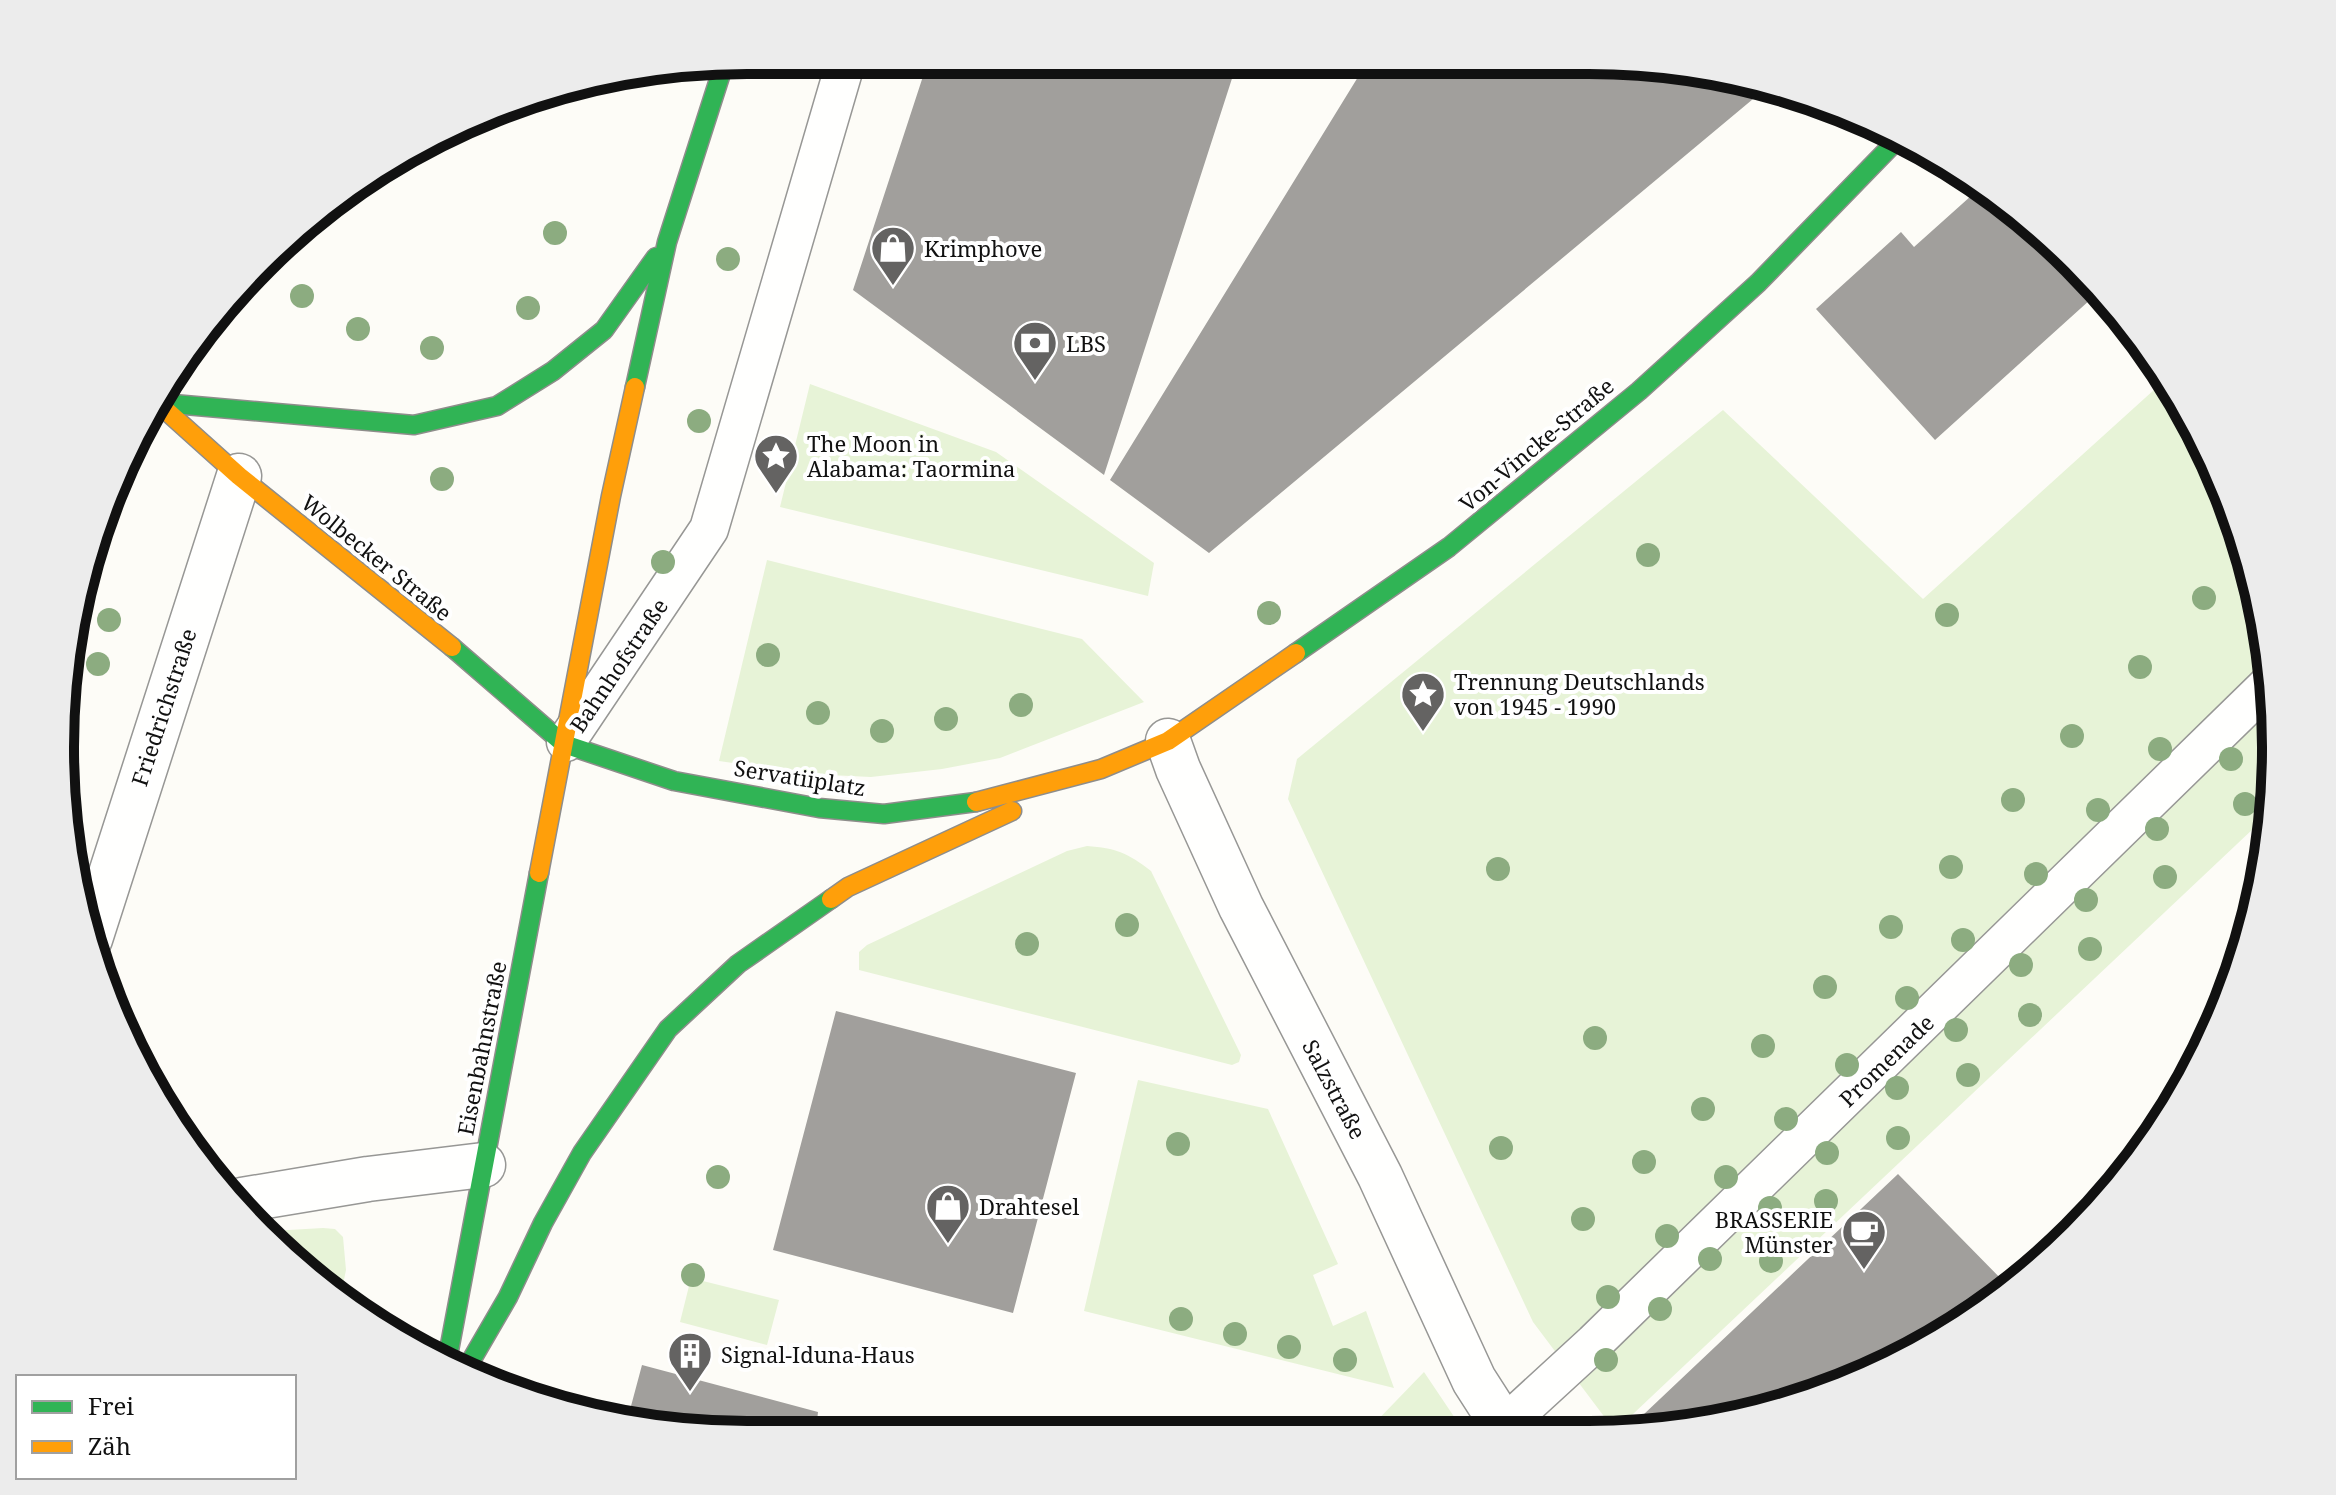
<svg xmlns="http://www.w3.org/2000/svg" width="2336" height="1495" font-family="'Noto Serif',serif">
<rect width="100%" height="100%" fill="#fdfcf7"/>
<!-- green -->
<path fill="#e7f3d7" d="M2166,379L2184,404L2240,527L2270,658L2274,793L2272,811L1615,1431L1533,1322L1288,799L1297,759L1723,410L1923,599Z
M810,384L996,452L1154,563L1148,596L780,507Z
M767,560L1082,639L1144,702L1000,758L942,769L871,777L809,774L719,761Z
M1087,846C1116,848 1128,853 1151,871L1241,1055L1239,1062L1232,1065L859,970V952L867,945L1067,851Z
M1138,1080L1268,1109L1338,1264L1313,1275L1333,1326L1366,1311L1394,1388L1084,1311Z
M323,1228L335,1229L343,1237L346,1270L340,1299L329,1293L271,1231Z
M691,1278L779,1300L767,1345L680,1322Z
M1424,1372L1465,1433L1366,1432Z"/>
<!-- building -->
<path fill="#a19f9c" d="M928,61L1237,63L1104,475L853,290Z
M1366,64L1678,66L1765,89L1209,553L1110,480Z
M1981,187L2007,202L2101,290L1935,440L1816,309L1901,232L1914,247Z
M836,1011L1076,1073L1013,1313L773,1250Z
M1898,1174L2009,1287L1893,1364L1767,1411L1624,1433Z
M642,1365L818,1412L816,1430L658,1429L627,1421Z"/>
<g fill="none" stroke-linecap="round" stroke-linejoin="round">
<!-- lane casing -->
<g stroke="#979795" stroke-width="41">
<path id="lane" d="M566,742L709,529L846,61
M1496,1433L1594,1343L2271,682"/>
</g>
<!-- street casing -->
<g stroke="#979795" stroke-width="47">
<path id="street" d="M1168,741L1178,769L1241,907L1380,1176L1474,1380L1508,1433
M90,939L239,476
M242,1200L368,1179L483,1165"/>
</g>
<!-- fast casing -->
<g stroke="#8e8d8b" stroke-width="21">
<path id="fast" d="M635,387L667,242L724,64
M162,403L414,425L497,406L553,371L604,330L656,257
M452,647L564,744L674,781L819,808L884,814L976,802
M1296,653L1449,547L1639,391L1758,283L1898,139
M447,1361L539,873
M465,1371L508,1297L543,1223L582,1153L668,1029L738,964L831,899"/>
</g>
<!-- slow casing -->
<g stroke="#8e8d8b" stroke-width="21">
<path id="slow" d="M161,406L239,476L452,647
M976,802L1101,769L1168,741L1296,653
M539,873L611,496L635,387
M831,899L848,887L1012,811"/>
</g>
<!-- lane -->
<use href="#lane" stroke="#fffffe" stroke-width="38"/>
<!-- street -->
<use href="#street" stroke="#fffffe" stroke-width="44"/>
<!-- fast -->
<use href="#fast" stroke="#30b455" stroke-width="18"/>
<!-- slow -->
<use href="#slow" stroke="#ff9f0a" stroke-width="18"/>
</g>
<!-- trees -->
<g fill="#8cac80">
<circle cx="555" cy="233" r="12"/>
<circle cx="728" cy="259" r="12"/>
<circle cx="302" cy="296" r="12"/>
<circle cx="528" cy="308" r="12"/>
<circle cx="358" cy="329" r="12"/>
<circle cx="432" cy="348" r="12"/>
<circle cx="699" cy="421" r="12"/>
<circle cx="442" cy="479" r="12"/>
<circle cx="1648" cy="555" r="12"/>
<circle cx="663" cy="562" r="12"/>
<circle cx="2204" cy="598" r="12"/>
<circle cx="1269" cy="613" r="12"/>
<circle cx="1947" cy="615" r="12"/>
<circle cx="109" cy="620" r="12"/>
<circle cx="768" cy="655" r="12"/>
<circle cx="98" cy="664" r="12"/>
<circle cx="2140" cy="667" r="12"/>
<circle cx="1021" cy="705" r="12"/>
<circle cx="818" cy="713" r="12"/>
<circle cx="946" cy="719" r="12"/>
<circle cx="882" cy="731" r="12"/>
<circle cx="2072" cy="736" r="12"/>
<circle cx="2160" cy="749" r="12"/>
<circle cx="2231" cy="759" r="12"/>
<circle cx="2013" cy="800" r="12"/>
<circle cx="2245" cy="804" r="12"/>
<circle cx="2098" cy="810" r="12"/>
<circle cx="2157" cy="829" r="12"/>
<circle cx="1951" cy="867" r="12"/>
<circle cx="1498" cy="869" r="12"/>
<circle cx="2036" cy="874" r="12"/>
<circle cx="2165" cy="877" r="12"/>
<circle cx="2086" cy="900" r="12"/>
<circle cx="1127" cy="925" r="12"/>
<circle cx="1891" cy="927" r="12"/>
<circle cx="1963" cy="940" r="12"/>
<circle cx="1027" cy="944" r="12"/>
<circle cx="2090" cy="949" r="12"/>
<circle cx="2021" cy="965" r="12"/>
<circle cx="1825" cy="987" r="12"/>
<circle cx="1907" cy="998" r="12"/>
<circle cx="2030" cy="1015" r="12"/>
<circle cx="1956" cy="1030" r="12"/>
<circle cx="1595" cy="1038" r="12"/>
<circle cx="1763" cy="1046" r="12"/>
<circle cx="1847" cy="1065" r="12"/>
<circle cx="1968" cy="1075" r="12"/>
<circle cx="1897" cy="1088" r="12"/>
<circle cx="1703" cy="1109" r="12"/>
<circle cx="1786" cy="1119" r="12"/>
<circle cx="1898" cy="1138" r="12"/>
<circle cx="1178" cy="1144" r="12"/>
<circle cx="1501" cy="1148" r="12"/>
<circle cx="1827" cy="1153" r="12"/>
<circle cx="1644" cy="1162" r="12"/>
<circle cx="718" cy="1177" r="12"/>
<circle cx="1726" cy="1177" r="12"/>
<circle cx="1826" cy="1201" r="12"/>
<circle cx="1770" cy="1208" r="12"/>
<circle cx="1583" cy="1219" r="12"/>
<circle cx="1667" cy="1236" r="12"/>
<circle cx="1710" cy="1259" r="12"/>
<circle cx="1771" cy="1261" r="12"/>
<circle cx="693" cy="1275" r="12"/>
<circle cx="1608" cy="1297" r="12"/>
<circle cx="1660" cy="1309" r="12"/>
<circle cx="1181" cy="1319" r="12"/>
<circle cx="1235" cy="1334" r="12"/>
<circle cx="1289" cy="1347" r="12"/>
<circle cx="1345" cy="1360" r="12"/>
<circle cx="1606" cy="1360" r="12"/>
</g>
<!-- icons -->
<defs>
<g id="shop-pin" transform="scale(2.3)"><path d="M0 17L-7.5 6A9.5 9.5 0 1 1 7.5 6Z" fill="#646362" stroke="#fff"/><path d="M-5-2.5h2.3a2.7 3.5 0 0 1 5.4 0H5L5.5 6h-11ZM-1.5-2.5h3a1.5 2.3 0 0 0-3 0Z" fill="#fff"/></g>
<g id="bank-pin" transform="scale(2.3)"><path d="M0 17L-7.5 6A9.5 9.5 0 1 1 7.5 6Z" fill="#646362" stroke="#fff"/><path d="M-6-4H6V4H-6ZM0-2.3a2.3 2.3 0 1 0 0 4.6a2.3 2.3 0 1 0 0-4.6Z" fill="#fff"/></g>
<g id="sight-pin" transform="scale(2.3)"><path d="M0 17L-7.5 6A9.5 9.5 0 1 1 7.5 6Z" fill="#646362" stroke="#fff"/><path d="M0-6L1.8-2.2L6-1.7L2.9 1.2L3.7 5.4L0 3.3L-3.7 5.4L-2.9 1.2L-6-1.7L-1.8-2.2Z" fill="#fff"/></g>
<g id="cafe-pin" transform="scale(2.3)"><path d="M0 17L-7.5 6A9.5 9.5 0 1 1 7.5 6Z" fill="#646362" stroke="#fff"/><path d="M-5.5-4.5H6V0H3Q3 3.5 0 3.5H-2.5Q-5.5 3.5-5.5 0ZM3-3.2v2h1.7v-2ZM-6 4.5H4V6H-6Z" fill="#fff"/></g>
<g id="building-pin" transform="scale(2.3)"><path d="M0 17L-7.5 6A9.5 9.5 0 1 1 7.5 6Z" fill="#646362" stroke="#fff"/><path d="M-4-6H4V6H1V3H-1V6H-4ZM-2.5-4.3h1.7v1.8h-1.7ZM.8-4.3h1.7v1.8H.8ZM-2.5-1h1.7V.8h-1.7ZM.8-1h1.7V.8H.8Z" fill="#fff"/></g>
</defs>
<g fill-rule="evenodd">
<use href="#shop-pin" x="893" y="248"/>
<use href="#bank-pin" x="1035" y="343"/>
<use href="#sight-pin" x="776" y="456"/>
<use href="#sight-pin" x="1423" y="694"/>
<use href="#shop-pin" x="948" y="1206"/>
<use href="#cafe-pin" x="1864" y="1232"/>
<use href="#building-pin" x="690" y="1354"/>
</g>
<g text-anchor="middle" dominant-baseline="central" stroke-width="8" stroke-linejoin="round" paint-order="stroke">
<!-- poi labels -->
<g font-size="22" fill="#111" stroke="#fff" text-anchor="start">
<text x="924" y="248">Krimphove</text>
<text x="1066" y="343">LBS</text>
<text x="807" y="443">The Moon in<tspan x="807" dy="25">Alabama: Taormina</tspan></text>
<text x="1454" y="681">Trennung Deutschlands<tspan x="1454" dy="25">von 1945 - 1990</tspan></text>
<text x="979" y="1206">Drahtesel</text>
<text x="1833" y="1219" text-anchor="end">BRASSERIE<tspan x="1833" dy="25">Münster</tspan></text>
<text x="721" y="1354">Signal-Iduna-Haus</text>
</g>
<!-- street labels -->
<g font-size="22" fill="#111" stroke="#fff">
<text transform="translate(1536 444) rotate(-40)">Von-Vincke-Straße</text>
<text transform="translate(377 557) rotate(39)">Wolbecker Straße</text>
<text transform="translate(618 665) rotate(-56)">Bahnhofstraße</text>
<text transform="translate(163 707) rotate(-72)">Friedrichstraße</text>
<text transform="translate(800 777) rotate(9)">Servatiiplatz</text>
<text transform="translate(481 1048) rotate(-79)">Eisenbahnstraße</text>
<text transform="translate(1886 1060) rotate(-44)">Promenade</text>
<text transform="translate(1335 1089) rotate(62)">Salzstraße</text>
</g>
</g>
<!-- crop -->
<path d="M0 0H2336V1495H0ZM747 74H1589A673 673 0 0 1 2262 747V748A673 673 0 0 1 1589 1421H747A673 673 0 0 1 74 748V747A673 673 0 0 1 747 74Z" fill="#ececec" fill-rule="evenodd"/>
<path fill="none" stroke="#111" stroke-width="10" d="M747 74H1589A673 673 0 0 1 2262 747V748A673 673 0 0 1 1589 1421H747A673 673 0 0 1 74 748V747A673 673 0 0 1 747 74Z"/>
<!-- legend -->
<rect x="16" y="1375" width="280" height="104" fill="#ffffff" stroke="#a0a0a0" stroke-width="2"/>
<rect x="32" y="1401" width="40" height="12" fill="#30b455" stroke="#a0a0a0" stroke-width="2"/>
<text x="88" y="1415" font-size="24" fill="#111111">Frei</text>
<rect x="32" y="1441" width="40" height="12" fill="#ff9f0a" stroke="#a0a0a0" stroke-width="2"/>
<text x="88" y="1455" font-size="24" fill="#111111">Zäh</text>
</svg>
